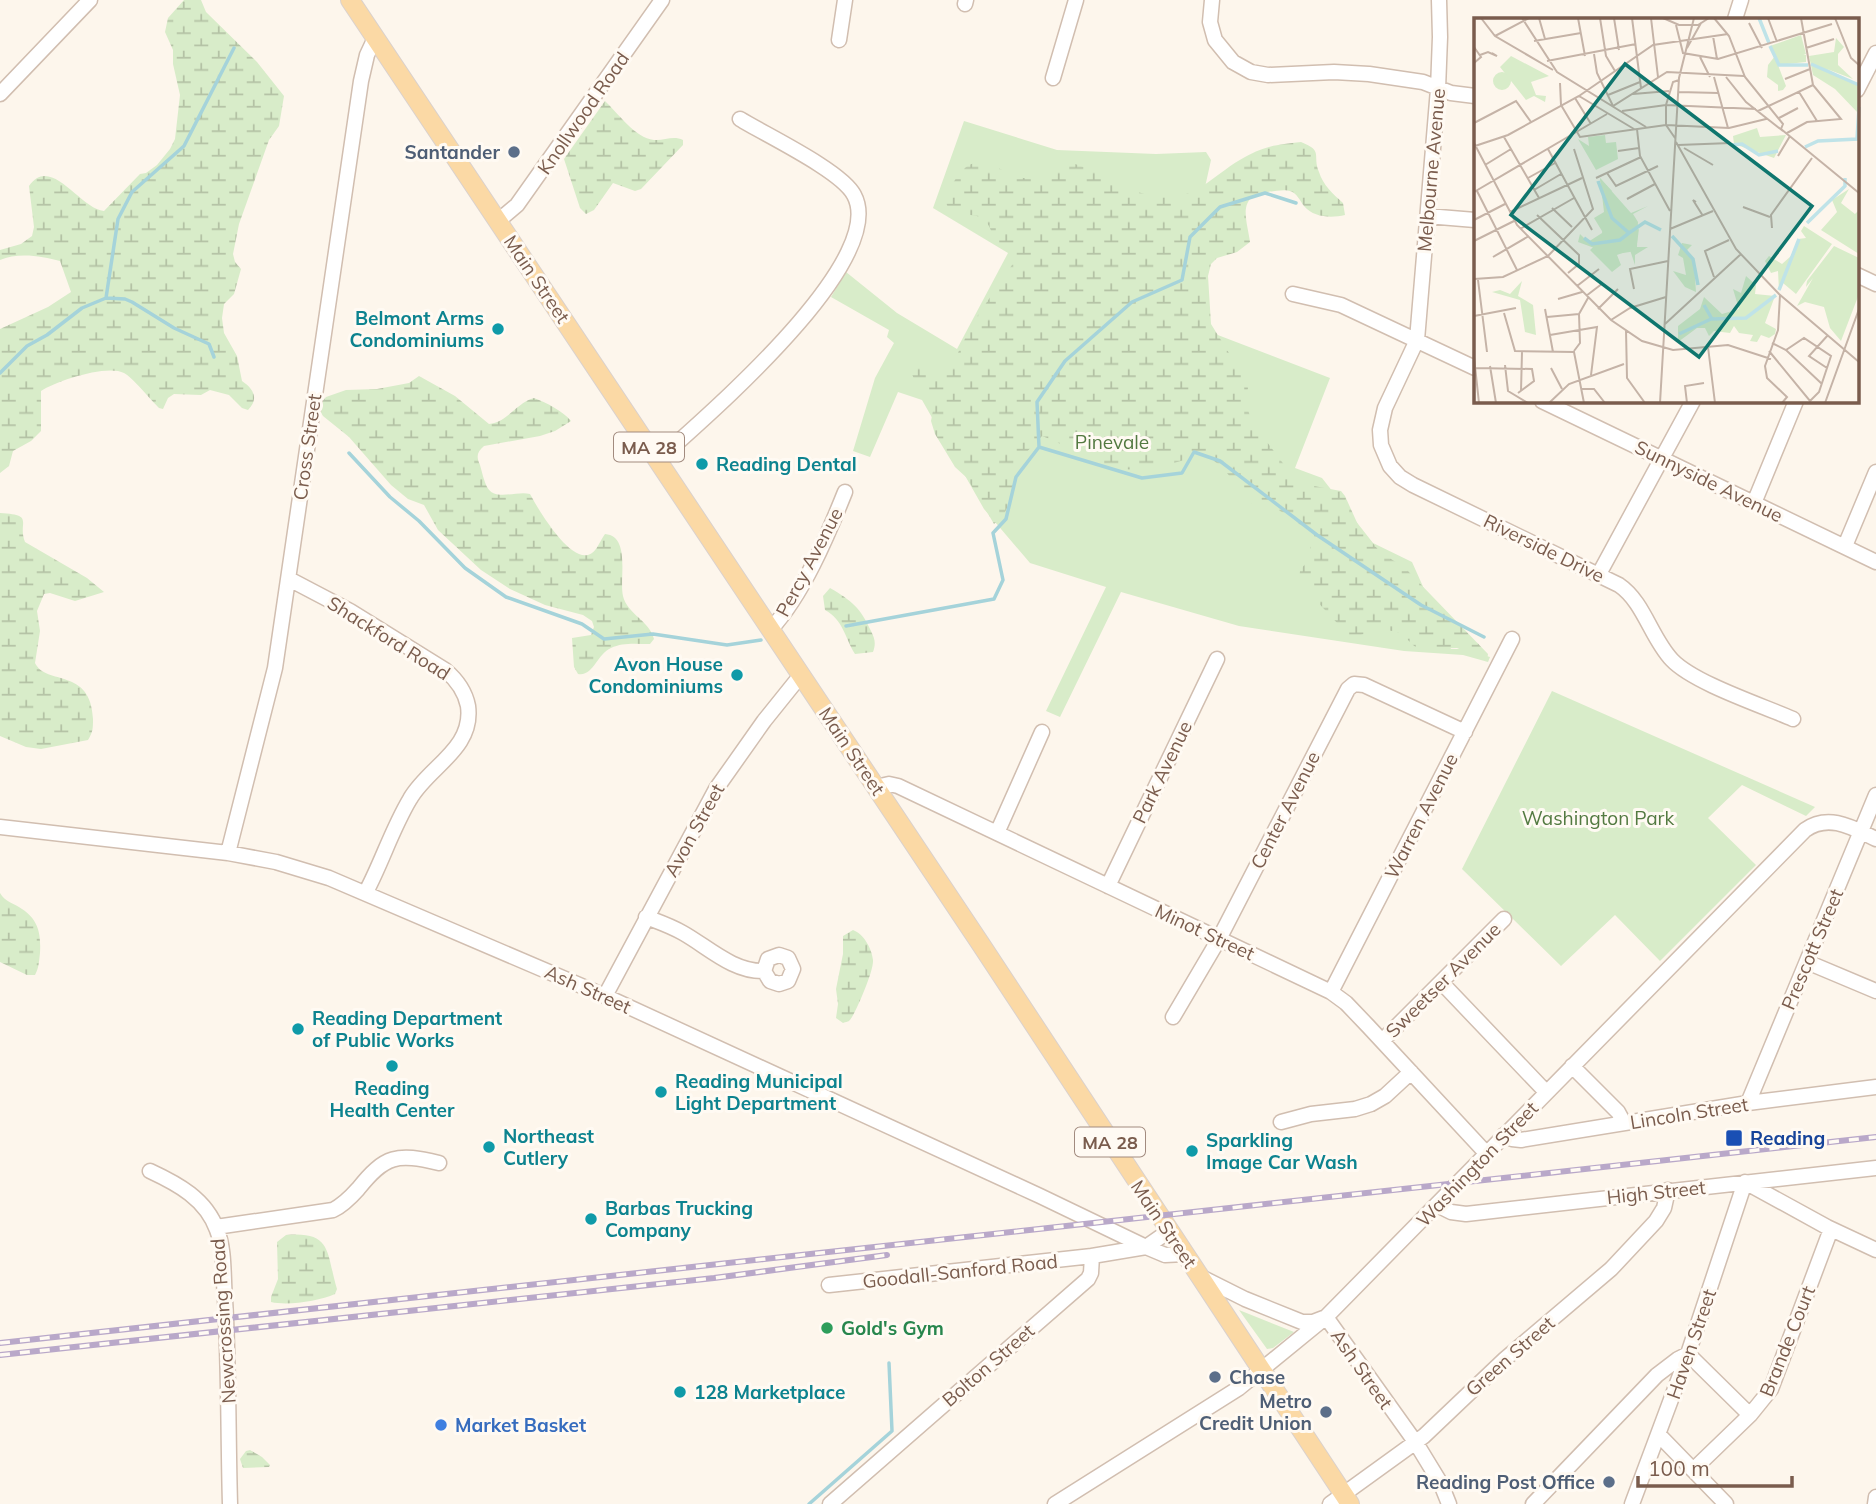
<svg xmlns="http://www.w3.org/2000/svg" width="1876" height="1504" font-family="Mulish,sans-serif">
<defs>
<pattern id="wetland-marsh" width="20" height="14" patternUnits="userSpaceOnUse" patternTransform="scale(1.75)"><rect width="20" height="14" fill="#d8ecc9"/><path d="M1 5h8M5 5V1M11 12h8M15 12V8" fill="none" stroke="#b4c2a5"/></pattern>
</defs>
<rect width="100%" height="100%" fill="#fdf6ec"/>
<!-- green -->
<path fill="#d8ecc9" d="M964,121L1057,150L1156,154L1206,152L1211,160L1176,319L1330,378L1295,468L1322,478L1373,543L1412,562L1451,649H1463L1490,657L1488,662L1463,655L1404,651L1239,626L1121,592L1060,717L1046,711L1106,587L1030,563L984,509L922,400L898,392L870,457L853,451L875,378L894,343L887,337L889,330L831,297L846,272L897,313L957,349L1008,253L933,208Z
M1552,691L1815,807L1806,816L1742,785L1708,818L1756,865L1660,961L1615,915L1561,966L1462,869Z
M1239,1310L1294,1332L1273,1348L1267,1349Z"/>
<!-- wetland -->
<path fill="url(#wetland-marsh)" d="M184,0H201L206,12L257,62L284,96L279,126L269,140L239,224L233,254L235,262L241,269L234,294L224,304L222,318L224,333L237,356L242,381C254,389 259,399 248,410L242,408L229,395L210,390L201,395L174,394L168,398L163,409L159,408C151,400 132,377 124,373C107,364 56,381 41,391V431L31,441L13,451L9,466L0,473V329L48,307L71,292L60,261C42,256 18,252 0,260V250L21,244L32,236L34,227L29,186C51,154 80,209 104,211L140,174L146,173L157,165L170,149L175,139L180,95L173,64V50L165,32L168,18Z
M605,101C618,113 635,138 654,140C664,141 673,135 683,140V145L641,189L635,191L613,183L594,210L586,214L580,208L564,159Z
M1301,142C1324,151 1312,155 1319,172C1323,185 1333,194 1343,203L1345,215C1332,218 1314,218 1304,206C1300,201 1297,193 1290,191C1285,189 1274,191 1268,192C1236,195 1247,220 1250,242L1237,252L1217,258L1211,264L1208,276L1211,324L1245,379L1248,388L1245,401L1252,422L1291,474L1303,484L1341,491L1345,496L1359,527L1381,553L1404,567L1488,654L1487,661L1457,648L1418,649C1412,645 1407,638 1401,634C1388,626 1365,634 1351,638L1299,582L1300,571L1311,555L1310,538L1296,520L1273,507L1251,503L1223,468L1204,453C1178,462 1147,474 1118,468C1094,463 1066,445 1042,436L1017,462L1010,502L1003,516L994,524L967,478L955,467L935,434L931,421L936,395L914,379L910,369L916,365L942,367L955,359L972,324L1016,259L1010,251L994,240C985,199 962,227 946,204C949,190 953,180 963,170C981,151 1002,174 1023,178C1043,181 1056,169 1075,164C1102,172 1126,192 1154,196C1196,203 1213,174 1245,157C1266,145 1278,145 1301,142Z
M419,376L455,396L489,424C508,422 516,403 534,398C547,403 563,411 571,421L555,431L540,436L484,446C477,452 476,456 480,465C482,472 484,481 487,487C495,502 517,490 530,494C537,507 572,568 592,553C597,550 601,539 605,534C631,536 619,579 623,596C627,614 650,621 654,639L650,644C637,644 623,642 611,648C597,654 593,677 578,674L574,667L572,638L591,635L594,627L592,621L583,615L545,605L510,589L481,570L438,530L424,505L408,499L391,485L349,437L323,416L320,411L321,403L326,397L346,390L377,389L409,383Z
M0,513C36,515 17,522 25,542L87,578L104,592L75,601L50,593L44,594L37,611L40,631L35,663C46,686 91,667 93,719C93,728 93,732 88,740L41,749L26,747L0,736Z
M830,588C852,601 860,607 871,631C875,639 876,644 873,652L855,654C844,636 844,621 825,610L823,596Z
M0,893C5,902 14,903 22,909C39,920 41,935 40,953C39,961 39,968 35,975H27L0,962Z
M853,930C864,934 872,949 873,960C874,970 858,1007 852,1017C849,1022 849,1021 843,1023L836,1018L838,1004L836,989L843,954V936Z
M286,1235C333,1231 326,1253 337,1289L335,1294C319,1301 288,1306 271,1302V1297L278,1279L277,1242Z
M250,1450L262,1457L270,1465L269,1467L243,1468L240,1459L246,1451Z"/>
<g fill="none" stroke-linecap="round" stroke-linejoin="round">
<!-- stream -->
<path stroke="#a5d3da" stroke-width="3.5" d="M106,298L118,219L132,192L184,146L234,48
M0,373L27,346L47,335L82,308L106,298L125,299L132,302L174,328L209,344L214,357
M1039,447L1037,402L1065,361L1132,302L1182,280L1190,237L1220,207L1265,193L1296,203
M349,453L390,497L419,521L465,568L506,597L582,624L604,639L653,634L727,645L761,640
M846,626L994,599L1003,580L993,533L1006,519L1016,477L1039,447L1142,478L1182,473L1194,452L1220,461L1317,535L1421,605L1484,637
M809,1504L892,1431L889,1363"/>
<!-- minor casing -->
<g stroke="#d1beb0" stroke-width="17">
<path id="minor" d="M1212,0L1210,22L1215,40L1233,62L1251,72L1268,75L1334,72L1369,74L1423,82L1451,93L1475,96
M1439,0L1440,37L1438,89L1417,340L1385,408L1380,430L1381,445L1390,466L1400,477L1413,485L1619,585C1644,602 1651,638 1672,660C1694,683 1761,705 1793,719
M965,4L966,0
M1735,19L1741,0
M839,40L845,0
M1053,78L1076,0
M1857,90L1876,53
M0,94L90,0
M1427,216L1475,220
M498,221L517,205L662,0
M1857,275L1876,284
M1293,294L1341,305L1475,368
M1542,401L1876,562
M658,460C703,419 890,261 854,195C842,171 766,135 740,119
M1754,503L1796,401
M1845,546L1876,472
M1599,574L1693,401
M289,579L350,611L445,670C457,680 465,691 468,706C474,749 428,767 410,799C392,829 382,862 366,892
M771,629C803,594 827,537 845,492
M876,787L889,784L898,786L1331,992L1346,1003L1368,1026L1486,1153
M0,827L228,853L276,862L329,878L605,996L1040,1196L1146,1247L1165,1255L1185,1254
M997,833L1042,732
M228,853L275,668L361,81L367,55L375,38
M1108,886L1217,659
M646,917C659,922 671,926 683,933C708,947 733,972 764,971L768,959L779,955L788,958L793,969L788,981L779,984L770,981L764,971
M1807,962L1876,991
M1441,982L1546,1092
M1331,992L1512,639
M605,996L716,789L764,721L801,675
M1173,1017L1219,939L1348,689L1354,684L1364,685L1465,732
M1382,1041L1504,919
M1572,1066L1618,1112L1624,1123
M1748,1103L1876,795
M1281,1122L1311,1114L1355,1109L1371,1104L1385,1096L1411,1072
M1504,1135L1512,1139L1521,1140L1748,1103L1876,1087
M150,1171C178,1184 206,1199 217,1230C225,1250 223,1277 225,1299C229,1367 228,1436 230,1504
M1437,1205L1451,1212L1466,1214L1876,1168
M216,1227L333,1210C343,1205 350,1198 358,1189C385,1155 397,1153 439,1163
M1199,1276L1245,1299L1302,1322H1313L1326,1317L1416,1443L1441,1484L1449,1504
M829,1285L1092,1256
M1688,1354L1750,1415
M1659,1435L1726,1504
M1693,1470L1750,1415L1771,1389L1831,1229
M830,1504L1088,1279L1091,1273L1092,1256L1146,1247L1169,1231
M1055,1504L1239,1388L1326,1317L1805,830C1829,813 1853,828 1876,839
M1330,1504L1424,1436L1505,1359L1611,1269L1656,1221L1664,1208L1668,1190
M1533,1504L1657,1375L1678,1359L1688,1354
M1632,1504L1688,1354L1745,1182L1827,1227L1876,1250
M1875,1504L1876,1497"/>
</g>
<!-- major casing -->
<g stroke="#dad1cd" stroke-width="20">
<path id="major" d="M350,0L980,943L1350,1504"/>
</g>
<!-- minor -->
<use href="#minor" stroke="#fff" stroke-width="14"/>
<!-- major -->
<use href="#major" stroke="#fbd9a5" stroke-width="18"/>
<!-- rail casing -->
<g stroke="#b9a8c9" stroke-width="6">
<path id="rail" d="M0,1343L1876,1137
M0,1355L714,1278L887,1255"/>
</g>
<!-- rail -->
<use href="#rail" stroke="#fffaf3" stroke-width="3.5" stroke-dasharray="10" stroke-linecap="butt"/>
</g>
<!-- markers -->
<g fill="#5c6f8a" stroke="#fffaf3" stroke-width="2.5">
<circle cx="514" cy="152" r="7"/>
<circle cx="1215" cy="1377" r="7"/>
<circle cx="1326" cy="1412" r="7"/>
<circle cx="1609" cy="1482" r="7"/>
</g>
<g fill="#0f9aa8" stroke="#fffaf3" stroke-width="2.5">
<circle cx="498" cy="329" r="7"/>
<circle cx="702" cy="464" r="7"/>
<circle cx="737" cy="675" r="7"/>
<circle cx="298" cy="1029" r="7"/>
<circle cx="392" cy="1066" r="7"/>
<circle cx="661" cy="1092" r="7"/>
<circle cx="489" cy="1147" r="7"/>
<circle cx="1192" cy="1151" r="7"/>
<circle cx="591" cy="1219" r="7"/>
<circle cx="680" cy="1392" r="7"/>
</g>
<rect fill="#1a4fb4" stroke="#fffaf3" stroke-width="2.5" x="1725" y="1129" width="18" height="18" rx="3.5"/>
<circle fill="#2e9e5b" stroke="#fffaf3" stroke-width="2.5" cx="827" cy="1328" r="7"/>
<circle fill="#3f7fe0" stroke="#fffaf3" stroke-width="2.5" cx="441" cy="1425" r="7"/>
<g text-anchor="middle" dominant-baseline="central" stroke-width="6" stroke-linejoin="round" paint-order="stroke">
<!-- shield labels -->
<g fill="#fffaf3" stroke="#a28b7f" stroke-width="2">
<rect x="614" y="432.5" width="70" height="29" rx="5"/>
<rect x="1075" y="1127.5" width="70" height="29" rx="5"/>
</g>
<g font-size="18" font-weight="bold" fill="#7a5c4d">
<text x="649" y="447">MA 28</text>
<text x="1110" y="1142">MA 28</text>
</g>
<!-- street labels -->
<g font-size="19" fill="#7a5c4d" stroke="#fffaf3">
<text transform="translate(583 113) rotate(-55)">Knollwood Road</text>
<text transform="translate(1431 170) rotate(-85)">Melbourne Avenue</text>
<text transform="translate(537 279) rotate(56)">Main Street</text>
<text transform="translate(307 447) rotate(-82)">Cross Street</text>
<text transform="translate(1709 481) rotate(26)">Sunnyside Avenue</text>
<text transform="translate(1544 548) rotate(26)">Riverside Drive</text>
<text transform="translate(809 562) rotate(-62)">Percy Avenue</text>
<text transform="translate(389 638) rotate(32)">Shackford Road</text>
<text transform="translate(852 751) rotate(56)">Main Street</text>
<text transform="translate(1162 772) rotate(-64)">Park Avenue</text>
<text transform="translate(1285 810) rotate(-63)">Center Avenue</text>
<text transform="translate(1421 816) rotate(-63)">Warren Avenue</text>
<text transform="translate(694 830) rotate(-61)">Avon Street</text>
<text transform="translate(1205 932) rotate(25)">Minot Street</text>
<text transform="translate(1812 949) rotate(-67)">Prescott Street</text>
<text transform="translate(1443 980) rotate(-45)">Sweetser Avenue</text>
<text transform="translate(588 989) rotate(24)">Ash Street</text>
<text transform="translate(1689 1113) rotate(-9)">Lincoln Street</text>
<text transform="translate(1477 1164) rotate(-46)">Washington Street</text>
<text transform="translate(1656 1192) rotate(-6)">High Street</text>
<text transform="translate(1164 1224) rotate(56)">Main Street</text>
<text transform="translate(960 1271) rotate(-6)">Goodall-Sanford Road</text>
<text transform="translate(223 1321) rotate(-94)">Newcrossing Road</text>
<text transform="translate(1787 1341) rotate(-68)">Brande Court</text>
<text transform="translate(1691 1344) rotate(-71)">Haven Street</text>
<text transform="translate(1510 1356) rotate(-41)">Green Street</text>
<text transform="translate(988 1365) rotate(-41)">Bolton Street</text>
<text transform="translate(1362 1369) rotate(55)">Ash Street</text>
</g>
<!-- service labels -->
<g font-size="19" font-weight="bold" fill="#4e5e75" stroke="#fffaf3" text-anchor="end">
<text x="500" y="152">Santander</text>
<text x="1229" y="1377" text-anchor="start">Chase</text>
<text x="1312" y="1401">Metro<tspan x="1312" dy="22">Credit Union</tspan></text>
<text x="1595" y="1482">Reading Post Office</text>
</g>
<!-- culture labels -->
<g font-size="19" font-weight="bold" fill="#0d838f" stroke="#fffaf3" text-anchor="start">
<text x="484" y="318" text-anchor="end">Belmont Arms<tspan x="484" dy="22">Condominiums</tspan></text>
<text x="716" y="464">Reading Dental</text>
<text x="723" y="664" text-anchor="end">Avon House<tspan x="723" dy="22">Condominiums</tspan></text>
<text x="312" y="1018">Reading Department<tspan x="312" dy="22">of Public Works</tspan></text>
<text x="675" y="1081">Reading Municipal<tspan x="675" dy="22">Light Department</tspan></text>
<text x="392" y="1088" text-anchor="middle">Reading<tspan x="392" dy="22">Health Center</tspan></text>
<text x="503" y="1136">Northeast<tspan x="503" dy="22">Cutlery</tspan></text>
<text x="1206" y="1140">Sparkling<tspan x="1206" dy="22">Image Car Wash</tspan></text>
<text x="605" y="1208">Barbas Trucking<tspan x="605" dy="22">Company</tspan></text>
<text x="694" y="1392">128 Marketplace</text>
</g>
<!-- park labels -->
<g font-size="19" fill="#537a41" stroke="#fffaf3">
<text x="1112" y="442">Pinevale</text>
<text x="1598" y="818">Washington Park</text>
</g>
<!-- transit labels -->
<g font-size="19" font-weight="bold" fill="#164399" stroke="#fffaf3" text-anchor="start">
<text x="1750" y="1138">Reading</text>
</g>
<!-- leisure labels -->
<g font-size="19" font-weight="bold" fill="#27864d" stroke="#fffaf3" text-anchor="start">
<text x="841" y="1328">Gold's Gym</text>
</g>
<!-- shop labels -->
<g font-size="19" font-weight="bold" fill="#366cbe" stroke="#fffaf3" text-anchor="start">
<text x="455" y="1425">Market Basket</text>
</g>
</g>
<!-- overview -->
<g transform="translate(1474 18)">
<rect width="385" height="385" fill="#fdf6ec"/>
<path d="M327,17L332,36L304,47L296,28ZM19 63a9 9 0 1 1 18 0a9 9 0 1 1-18 0ZM131,117L132,125L142,124L144,141L122,152L104,121L115,128L114,119ZM126,160L157,195L174,188L159,196L164,204L163,229H174L161,237V247L156,232L143,237L147,247L138,254L116,232L131,218L120,200L130,194Z" fill="#d8ecc9"/>
<path d="M362,20L370,29L364,36V47L379,61L353,51L385,67L384,95L361,71L339,57L335,38L360,34ZM297,28L304,37H332V44L304,47L312,68L309,72L304,73V67L293,59L294,47L301,38ZM37,38L75,58L57,64L62,77L72,78L71,84L60,78L52,82L26,49ZM283,110L286,119L312,117L300,140L260,126L259,118ZM126,160L138,173L134,186L138,202L153,216L165,211L162,233L143,236V248L123,231L104,224L106,216L114,224L128,215L131,194ZM375,171L367,185L381,196L385,192V236L347,212L363,194L358,182ZM330,208L358,226L322,276L309,265L305,273L304,253L297,255L291,243L295,238L308,246L317,238L324,221L332,220L327,213ZM208,225L218,227L213,232L220,245L222,274L211,269L199,253L212,257L209,240L204,237ZM360,228L385,240V276L367,323L356,310L350,289L331,284L323,288L339,260L332,269L333,263ZM272,258L282,267L281,276L301,278L291,305L302,311L301,316L295,320L287,317L283,324L276,323L279,317L265,315L260,308L256,315L240,313L235,318L231,310H223L204,324V308L226,291L230,279L248,296L265,291L259,271L267,275ZM48,263L44,278L59,287L62,317L51,314L46,282L18,274L26,272L36,276Z" fill="#d8ecc9"/>
<path fill="none" stroke="#bfe3e8" stroke-width="3.5" d="M285,0L295,25M296,28L305,47H334M337,46L385,67M257,127L268,126L285,137L304,133M331,129L344,123L383,121L385,89M124,163L138,200L155,215L171,204L187,212M333,205L371,168V160M198,218L219,241L224,267M110,220L118,226L146,222L155,215M305,272L325,221M230,287L238,301L272,300L302,277M205,316L237,301"/>
<path fill="none" stroke="#c5b3a7" stroke-width="2" d="M7,0L21,18L79,52M48,0L83,54L172,109M65,0L71,21M104,0L111,38M126,0L132,38L141,53M140,0L145,32M158,0L167,70M177,0L184,59M189,0L205,7H224L235,0M240,0L255,18L271,59L309,106L307,111M294,0L303,24M361,0L377,40L385,47M275,5L288,30M202,7L209,35L244,41L358,6M21,18L55,0M239,18L243,41M60,23L107,15M0,29L7,39L0,45M213,30L227,5M332,30L360,21M120,36L123,55L139,88L193,54L270,58M6,37L14,34L23,38L18,35M226,39L236,59M73,43L162,26M240,59L254,110M252,59L272,84L309,113M311,61L336,51M86,65L87,87L106,119L192,107L255,110L292,101M205,74L244,75M325,74L343,103M159,76L195,73M134,77L166,64M105,78L160,111M101,80L117,106M148,93L192,87L282,91M284,93L339,67M305,100L324,90M0,105L42,83L57,104M163,111L166,138L196,193M307,111L385,175M313,115L333,104L367,101L339,67L327,0M30,119L65,180M201,120L192,107V87L199,64L205,62M202,124L262,231L305,276L385,344M0,125L43,207L137,302L168,323L199,332L254,327L297,341M204,127L257,125M1,128L34,117L105,78L179,27L254,16M210,130L239,147M74,131L118,212M144,133L165,130M304,138L316,118M11,147L37,131M133,155L142,168L184,148M54,160L81,145M122,160L167,139M60,172L87,156M3,173L43,252M0,174L133,96M153,181L181,166M222,184L219,182L229,198M269,189L296,199M78,190L98,209M36,194L108,160M63,197L105,237V246L94,255M0,202L31,186M298,210L297,197L338,140M46,211L100,180M196,211L239,193M0,223L40,203M19,239L55,218M240,259L231,233L255,222M0,261L29,259L74,238L119,191L100,131M4,262L13,334M103,268L125,251M160,271L156,251L194,243M306,277L304,312L291,348L293,360L313,379L308,385M112,278L129,265M84,281L108,274M71,291L79,334M124,291L144,271M30,295L41,333L100,334L110,385M0,298L42,290M73,299L105,296M137,302L156,290L192,279M191,306L267,236M152,312L153,360L171,385M76,317L123,309L117,357M298,325L312,332L348,366M234,329L241,385M100,333L106,325L105,296L114,280M295,333L336,383L345,374L357,338L330,320L312,332M0,339L5,385M31,347L34,373L54,385M16,348L22,385M2,350L58,351L60,363L44,375M77,350L88,371M353,350L335,338L354,317M108,371H120L131,385M47,373L48,334M75,385L95,366L150,346M186,385L205,60L220,0M213,385L211,368L230,365M351,385L385,291"/>
<path fill="#0f766e" fill-opacity="0.15" stroke="#0f766e" stroke-width="3.5" d="M151,46L338,188L225,339L37,197Z"/>
<rect width="385" height="385" fill="none" stroke="#7a5c4d" stroke-width="3.5"/>
</g>
<!-- scale -->
<path d="M1638 1476v10h154v-10" fill="none" stroke="#7a5c4d" stroke-width="3.5"/>
<text x="1648" y="1476" font-size="21" fill="#7a5c4d" stroke="#fffaf3" stroke-width="5" paint-order="stroke">100 m</text>
</svg>
